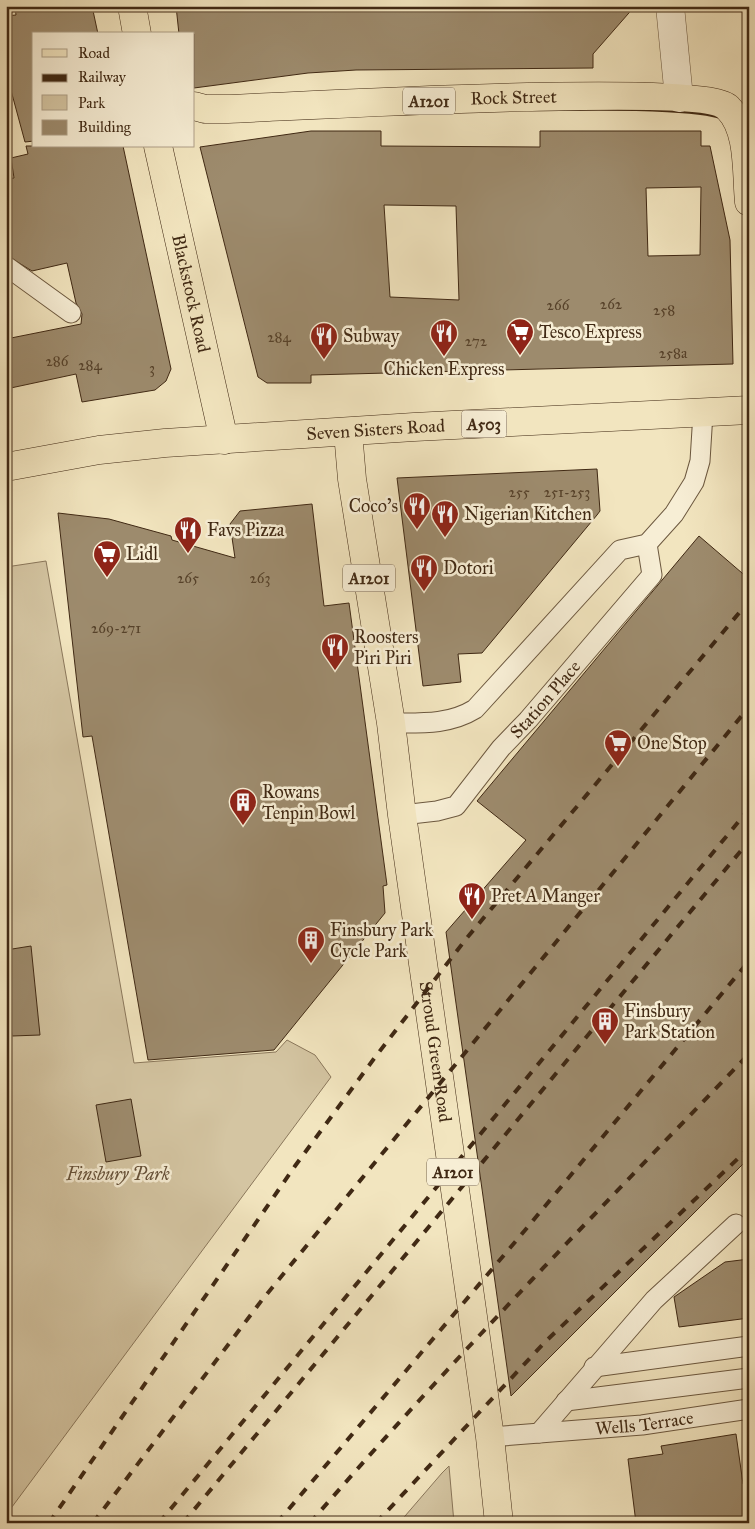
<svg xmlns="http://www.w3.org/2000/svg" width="755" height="1529" font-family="'IM FELL Great Primer',serif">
<rect width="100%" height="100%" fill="#f2e5bf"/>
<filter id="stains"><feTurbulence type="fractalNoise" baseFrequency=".004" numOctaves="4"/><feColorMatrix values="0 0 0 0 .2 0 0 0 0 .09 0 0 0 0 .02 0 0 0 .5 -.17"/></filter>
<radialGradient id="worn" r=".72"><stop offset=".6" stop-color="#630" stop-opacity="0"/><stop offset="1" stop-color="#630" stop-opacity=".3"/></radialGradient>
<!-- green -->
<path fill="#d4c5a2" stroke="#8a775b" d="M46,561L134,1063L276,1052L287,1040L315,1055L331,1077L6,1515V567Z
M449,1466L454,1523H399L442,1473Z"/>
<!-- building -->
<path fill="#9d8b6d" stroke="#402914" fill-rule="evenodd" d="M15,6H92L98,34H34V141L25,142L6,72V16L16,15Z
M176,6H635L593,54V68L356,70L308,73L194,88V34H179Z
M311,131H381V146L540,147V131H701V146H710L730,240L733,364L311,375V383H267L258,377L200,147ZM701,187L700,255L648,256L646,188ZM384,205L456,206L459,300L390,297Z
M26,146H123L171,369L166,381L155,390L82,402L76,374L6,389V339L81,324L82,314L76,303L67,263L32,271L6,255V179L14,178L11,158L28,154Z
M597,469L600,511L597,515L482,653L458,654L461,682L423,686L397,478Z
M312,504L324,606L349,603L387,885L383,886L385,913L274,1050L148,1060L92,736L83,737L58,513L109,519L171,536L172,540L235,558L230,524L240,511Z
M699,536L749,579V1158L511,1396L446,932L526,840L477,801Z
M31,946L40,1035L12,1036L6,987V950Z
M131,1099L141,1156L106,1162L96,1105Z
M749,1259V1318L679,1327L674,1297L725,1262Z
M736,1434L743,1484H749V1523H636L628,1459L663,1454L661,1446Z"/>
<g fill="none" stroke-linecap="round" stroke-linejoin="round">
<!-- service casing -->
<g stroke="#6c583f" stroke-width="21">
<g id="service">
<path d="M6,266L71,313"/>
<path d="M391,723C421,723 449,725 475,709L620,550L647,544L674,514L694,482L700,461L703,413"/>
<path id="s1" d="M402,815L437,811L456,806L501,748L528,720L652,575L647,544"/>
<path d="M594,1367L749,1346"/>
<path d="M566,1401L749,1378"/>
<path d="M539,1433L654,1300L736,1224"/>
<path id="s2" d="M490,1437L642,1425L749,1409"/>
</g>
</g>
<!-- minor casing -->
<g stroke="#6c583f" stroke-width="29">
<path id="minor" d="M670,6L679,98"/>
</g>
<!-- primary casing -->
<g stroke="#402914" stroke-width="29">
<g id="primary">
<path d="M132,6L137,34"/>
<path id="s3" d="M194,106L205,109H226C288,107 704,82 728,108C750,130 746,173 749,202"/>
<path id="s4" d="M158,146L224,440"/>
<path id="s5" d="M348,432L352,479L391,723L402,815L490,1437L499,1523"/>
</g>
</g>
<!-- trunk casing -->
<g stroke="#402914" stroke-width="29">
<g id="trunk">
<path id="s6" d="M6,467L99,450L165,443L414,427L749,410"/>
</g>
</g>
<!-- service -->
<use href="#service" stroke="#f7eed5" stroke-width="19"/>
<!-- minor -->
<use href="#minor" stroke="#f7eed5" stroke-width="28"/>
<!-- primary -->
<use href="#primary" stroke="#f2e5bf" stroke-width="28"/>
<!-- trunk -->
<use href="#trunk" stroke="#f2e5bf" stroke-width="28"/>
<!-- rail -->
<path stroke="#402914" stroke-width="4" stroke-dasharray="9 9" stroke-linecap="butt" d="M49,1523L295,1166L376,1056L466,939L749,601
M93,1523L262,1300L749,707
M159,1523L749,809
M183,1523L749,841
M277,1523L521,1235L749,961
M310,1523C450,1361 601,1208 749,1054
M376,1523L545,1342L749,1148"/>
</g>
<!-- icons -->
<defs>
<g id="supermarket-pin" transform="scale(1.4375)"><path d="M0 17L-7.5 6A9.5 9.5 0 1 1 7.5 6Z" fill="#8f2418" stroke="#f7eed5"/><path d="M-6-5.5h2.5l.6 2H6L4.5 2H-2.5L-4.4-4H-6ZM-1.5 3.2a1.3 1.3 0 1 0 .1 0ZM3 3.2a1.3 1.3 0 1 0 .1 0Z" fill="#fff"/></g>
<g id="restaurant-pin" transform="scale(1.4375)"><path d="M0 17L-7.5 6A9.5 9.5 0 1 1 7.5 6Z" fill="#8f2418" stroke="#f7eed5"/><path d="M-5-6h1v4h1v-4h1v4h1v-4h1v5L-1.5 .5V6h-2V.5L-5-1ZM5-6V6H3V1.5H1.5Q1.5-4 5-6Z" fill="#fff"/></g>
<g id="building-pin" transform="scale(1.4375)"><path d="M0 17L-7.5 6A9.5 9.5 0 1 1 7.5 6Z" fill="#8f2418" stroke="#f7eed5"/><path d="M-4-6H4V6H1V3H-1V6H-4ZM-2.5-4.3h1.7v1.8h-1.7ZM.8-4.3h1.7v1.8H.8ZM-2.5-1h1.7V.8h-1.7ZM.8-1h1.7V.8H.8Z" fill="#fff"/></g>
</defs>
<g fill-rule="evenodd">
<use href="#supermarket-pin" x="520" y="332"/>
<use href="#restaurant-pin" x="444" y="333"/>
<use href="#restaurant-pin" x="324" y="336"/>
<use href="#restaurant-pin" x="417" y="506"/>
<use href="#restaurant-pin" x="445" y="514"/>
<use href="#restaurant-pin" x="188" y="530"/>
<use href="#supermarket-pin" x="107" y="554"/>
<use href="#restaurant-pin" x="424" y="568"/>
<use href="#restaurant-pin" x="335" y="647"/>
<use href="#supermarket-pin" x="618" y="743"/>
<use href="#building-pin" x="243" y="802"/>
<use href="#restaurant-pin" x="472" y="896"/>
<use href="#building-pin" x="311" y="940"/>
<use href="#building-pin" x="605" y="1021"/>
</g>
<g text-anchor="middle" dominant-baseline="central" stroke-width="5" stroke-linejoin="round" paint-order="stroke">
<!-- number labels -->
<g font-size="15" fill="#57422a">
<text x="611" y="304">262</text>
<text x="558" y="305">266</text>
<text x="664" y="310">258</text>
<text x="279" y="337">284</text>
<text x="476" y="341">272</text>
<text x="673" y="353">258a</text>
<text x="57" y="361">286</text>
<text x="90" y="365">284</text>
<text x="152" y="368">3</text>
<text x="519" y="492">255</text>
<text x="567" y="492">251-253</text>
<text x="188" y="578">265</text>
<text x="260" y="578">263</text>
<text x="116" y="628">269-271</text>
</g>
<!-- shield labels -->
<g fill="#f7eed5" stroke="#77644e" stroke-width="1">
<rect x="403" y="87.5" width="52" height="27" rx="4"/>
<rect x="461.5" y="410.5" width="45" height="27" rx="4"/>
<rect x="343" y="564.5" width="52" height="27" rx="4"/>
<rect x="427" y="1158.5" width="52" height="27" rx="4"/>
</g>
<g font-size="16" font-weight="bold" fill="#402914">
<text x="429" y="101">A1201</text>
<text x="484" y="424">A503</text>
<text x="369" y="578">A1201</text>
<text x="453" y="1172">A1201</text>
</g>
<!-- street labels -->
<g font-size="18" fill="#402914" stroke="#f7eed5">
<text stroke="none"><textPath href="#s3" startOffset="320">Rock Street</textPath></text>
<text stroke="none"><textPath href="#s4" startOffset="151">Blackstock Road</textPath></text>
<text stroke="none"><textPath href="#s6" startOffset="372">Seven Sisters Road</textPath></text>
<text stroke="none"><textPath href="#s1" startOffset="194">Station Place</textPath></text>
<text stroke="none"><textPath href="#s5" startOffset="626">Stroud Green Road</textPath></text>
<text stroke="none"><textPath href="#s2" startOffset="155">Wells Terrace</textPath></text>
</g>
<!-- poi labels -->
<g font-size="18" fill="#402914" stroke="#f7eed5" text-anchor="start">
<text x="539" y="332">Tesco Express</text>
<text x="343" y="336">Subway</text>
<text x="444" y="369" text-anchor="middle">Chicken Express</text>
<text x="398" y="506" text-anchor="end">Coco's</text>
<text x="464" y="514">Nigerian Kitchen</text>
<text x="207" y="530">Favs Pizza</text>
<text x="126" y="554">Lidl</text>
<text x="443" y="568">Dotori</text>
<text x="354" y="637">Roosters<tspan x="354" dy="21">Piri Piri</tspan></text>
<text x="637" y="743">One Stop</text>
<text x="262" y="792">Rowans<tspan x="262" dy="21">Tenpin Bowl</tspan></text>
<text x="491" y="896">Pret A Manger</text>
<text x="330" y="930">Finsbury Park<tspan x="330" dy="21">Cycle Park</tspan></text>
<text x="624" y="1011">Finsbury<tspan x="624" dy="21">Park Station</tspan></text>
</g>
<!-- park labels -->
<g font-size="18" font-style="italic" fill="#655038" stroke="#f7eed5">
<text x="118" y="1174">Finsbury Park</text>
</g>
</g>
<!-- margin -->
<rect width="755" height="1529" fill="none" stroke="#f2e5bf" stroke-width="25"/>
<rect x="8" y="8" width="740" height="1514" fill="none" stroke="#402914" stroke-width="2.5"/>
<rect x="12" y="12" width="730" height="1504" fill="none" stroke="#402914"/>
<!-- legend -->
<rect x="32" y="32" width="162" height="115" fill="#f7eed5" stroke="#ae9f88"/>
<rect x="42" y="49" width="25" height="8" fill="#f2e5bf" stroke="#ae9f88"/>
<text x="78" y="58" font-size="15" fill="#402914">Road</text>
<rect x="42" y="74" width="25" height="8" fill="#402914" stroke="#ae9f88"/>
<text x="78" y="82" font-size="15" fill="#402914">Railway</text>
<rect x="42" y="95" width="25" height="15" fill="#d4c5a2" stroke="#ae9f88"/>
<text x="78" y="108" font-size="15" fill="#402914">Park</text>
<rect x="42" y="120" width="25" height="15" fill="#9d8b6d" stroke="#ae9f88"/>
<text x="78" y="132" font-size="15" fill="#402914">Building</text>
<rect width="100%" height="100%" filter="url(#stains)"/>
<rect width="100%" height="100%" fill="url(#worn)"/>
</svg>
